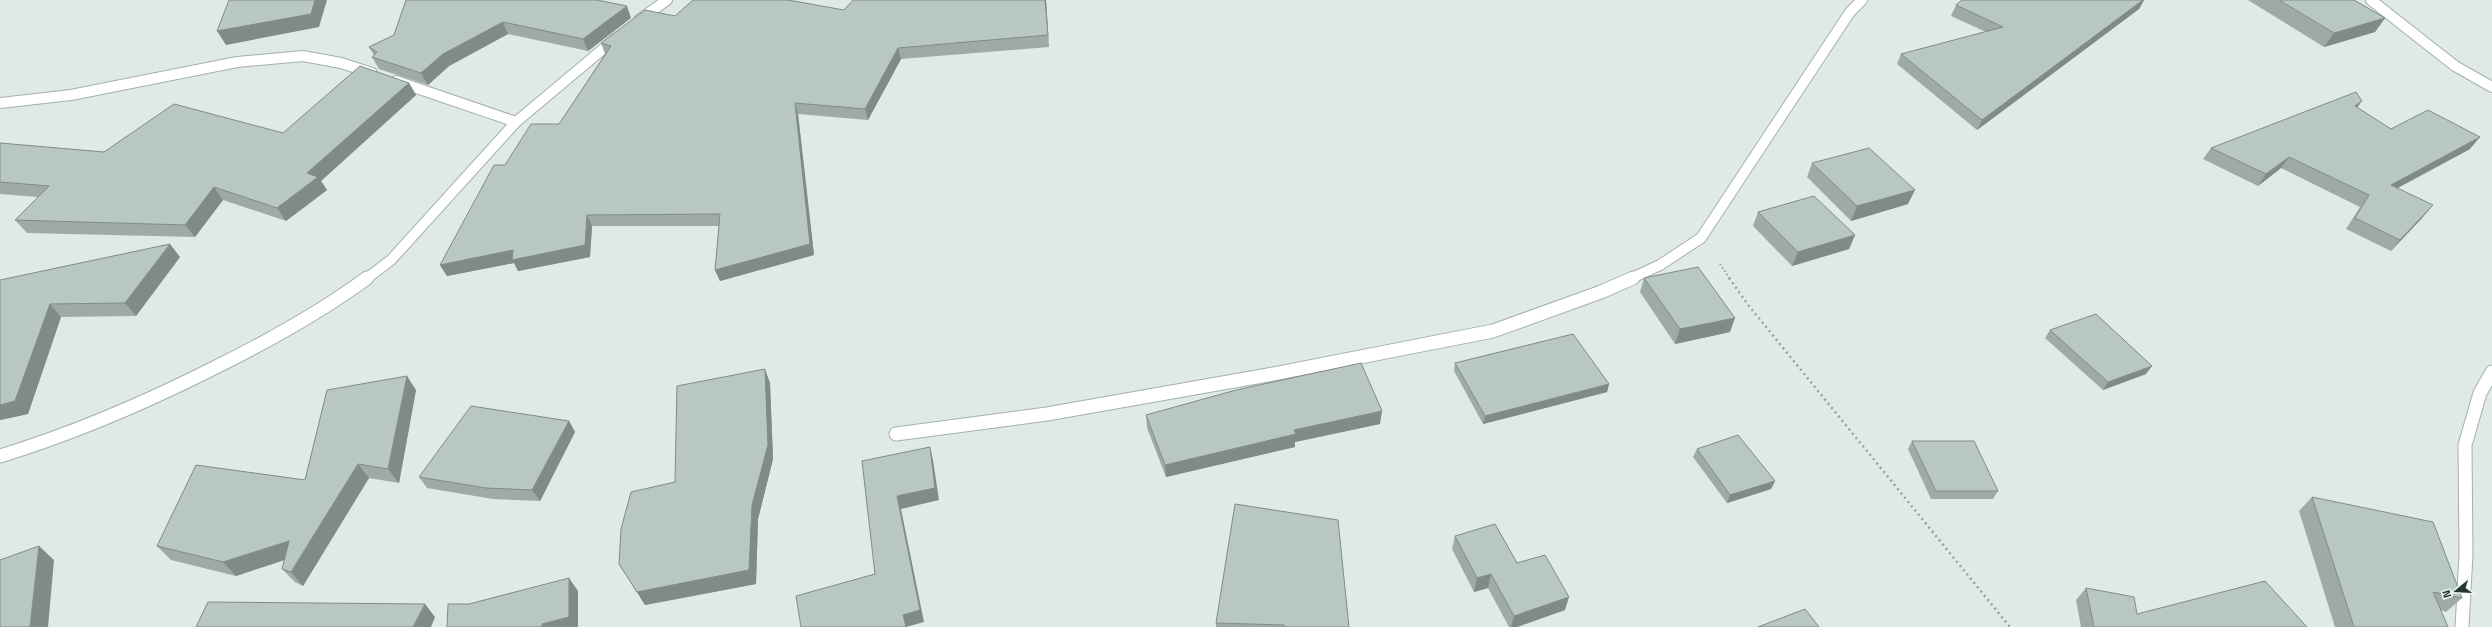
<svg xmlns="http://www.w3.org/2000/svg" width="2492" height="627" font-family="'Titillium Web',sans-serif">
<rect width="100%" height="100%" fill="#e0eae4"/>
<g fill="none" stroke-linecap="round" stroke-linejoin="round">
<!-- street-far1 casing -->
<g stroke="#a3b1aa" stroke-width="12">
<path id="street-far1" d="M2371,0L2455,66L2492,87
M639,20L667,0
M396,81L516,122
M0,103L71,95L237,62L303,56L341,63L372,73
M366,279L391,260L516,122L615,39
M1630,279L1660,265L1701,238L1850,12L1862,0"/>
</g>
<!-- street casing -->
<g stroke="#a3b1aa" stroke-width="15">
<path id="street" d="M896,434L1047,414L1268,375L1493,331L1601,292L1633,278
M0,456C72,434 140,405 208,371C263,344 318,314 367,278
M2462,627L2466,554L2465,445L2480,393L2492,372"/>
</g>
<!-- path-far1 -->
<path stroke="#82ab99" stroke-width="2" stroke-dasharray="1.5 2.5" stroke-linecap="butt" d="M1720,264L1730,279"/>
<!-- path -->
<path stroke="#82ab99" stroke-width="2.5" stroke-dasharray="2 3.5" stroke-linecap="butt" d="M1729,278L1749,306L2010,627"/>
<!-- street-far1 -->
<use href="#street-far1" stroke="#fff" stroke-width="10"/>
<!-- street -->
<use href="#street" stroke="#fff" stroke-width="13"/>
</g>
<!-- wall -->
<path fill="#9eaba4" d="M406,0L631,18L588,51L508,34L449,66L428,85L379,69L372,57L374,55L369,47L394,35Z
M1046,0L1049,47L901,59L868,120L798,114L814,255L720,281L715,270L719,226H592L590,257L518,271L514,263L447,276L440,265L505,165L559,124L605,54L601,43L675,16L844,10Z
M1962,0H2144L2139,9L1977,130L1897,64L1901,54L1986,32L1951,16L1956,5Z
M2248,0H2354L2385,18L2375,32L2324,47Z
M409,83L416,95L321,181L327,190L286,221L223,200L195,237L27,233L15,220L38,197L0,194V143L104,152L283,133Z
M2357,108L2391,129L2470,149L2397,188L2423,217L2391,251L2346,229L2360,207L2281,168L2258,186L2203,159L2211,148Z
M1812,163L1908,204L1851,221L1807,177Z
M1758,212L1855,235L1849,249L1792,266L1753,226Z
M180,257L136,316L61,317L28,414L0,420V280Z
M1644,278L1730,332L1675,344L1640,292Z
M2050,330L2146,374L2103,390L2045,338Z
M1455,363L1609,384L1607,392L1483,424L1454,371Z
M770,383L773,459L758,519L756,584L645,605L619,564Z
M416,390L399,483L369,478L303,586L295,582L282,569L285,560L236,576L171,560L157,546L305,480Z
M1146,415L1380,424L1295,442V447L1166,477L1147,428Z
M569,421L575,432L540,501L493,499L427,488L419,477Z
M1912,441L1998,491L1993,499H1931L1908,449Z
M1697,449L1775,481L1771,489L1727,503L1693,457Z
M2312,497L2462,598L2446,612L2441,610L2448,627H2335L2299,511Z
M1455,536L1517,563L1565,610L1517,627H1509L1488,588L1474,592L1452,549Z
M2086,588L2137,614L2307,627H2081L2076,600Z
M1216,623L1349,627H1216Z"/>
<!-- shaded-wall -->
<path fill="#818b86" d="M315,0H327L319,27L226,45L217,31Z
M1045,0H1046L1049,47L1048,35Z
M2143,0H2144L2139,9L1977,130L1982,120Z
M627,6L631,18L588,51L583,39Z
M2385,18L2375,32L2324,47L2334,33Z
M503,22L508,34L449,66L428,85L421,73L443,54Z
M898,48L901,59L868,120L865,109Z
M409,83L416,95L321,181L327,190L286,221L277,208L307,173Z
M2362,101L2353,113L2355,106Z
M795,103L798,114L814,255L720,281L715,270Z
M2480,137L2470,149L2381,197L2391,185Z
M2289,157L2281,168L2258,186L2266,174Z
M214,187L223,200L195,237L185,225Z
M1915,190L1908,204L1851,221L1857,206Z
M2433,205L2423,217L2391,251L2400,240Z
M587,215L592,226L590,257L518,271L514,263L447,276L440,265Z
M1855,235L1849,249L1792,266L1798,252Z
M170,244L180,257L136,316L125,303Z
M50,304L61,317L28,414L0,420V405Z
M1735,318L1730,332L1675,344L1680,329Z
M2152,366L2146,374L2103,390L2108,382Z
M765,369L770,383L773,459L758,519L756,584L645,605L637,592Z
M407,376L416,390L399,483L388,469Z
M1609,384L1607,392L1483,424L1485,416Z
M1382,411L1380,424L1295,442V447L1166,477L1165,465L1294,430Z
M569,421L575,432L540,501L532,490Z
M930,447L933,460L939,500L901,509L924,622L906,627L903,615L897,496Z
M358,464L369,478L303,586L291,572Z
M1775,481L1771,489L1727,503L1730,495Z
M289,541L302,554L236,576L223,562Z
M39,546L54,560L48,627H30Z
M1491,574L1488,588L1474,592L1477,578Z
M569,578L578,591V627H542V624Z
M1569,597L1565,610L1517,627H1511L1514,616Z
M425,604L435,617L431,627H413Z"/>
<!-- building -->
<path fill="#b8c7bf" stroke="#818b86" d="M229,0H315L311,14L217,31Z
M406,0H597L627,6L583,39L503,22L443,54L421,73L372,57L377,52L369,47L394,35Z
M693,0H788L844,10L853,0H1045L1048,35L898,48L865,109L795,103L810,244L715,270L720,214L587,215L585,245L512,260L513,250L440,265L494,165H505L531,124H559L611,46L601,43L645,10L675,16Z
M1962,0H2143L1982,120L1901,54L2003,27L1956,5Z
M2279,0H2354L2385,18L2334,33Z
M360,66L409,83L307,173L318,177L277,208L214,187L185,225L15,220L49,186L0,182V143L104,152L174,104L283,133Z
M2356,92L2362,101L2355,106L2391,129L2428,110L2480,137L2391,185L2433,205L2400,240L2355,218L2369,195L2289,157L2266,174L2211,148Z
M1869,148L1915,190L1857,206L1812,163Z
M1814,196L1855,235L1798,252L1758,212Z
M170,244L125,303L50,304L15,401L0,405V280Z
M1698,267L1735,318L1680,329L1644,278Z
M2096,314L2152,366L2108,382L2050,330Z
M1573,334L1609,384L1485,416L1455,363Z
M1361,363L1382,411L1294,430L1296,434L1165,465L1146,415L1236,390Z
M765,369L768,445L752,505L749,570L637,592L619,564L621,529L631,492L675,482L677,386Z
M407,376L388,469L358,464L291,572L282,569L289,541L223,562L157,546L196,465L305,480L327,390Z
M471,406L569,421L532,490L486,488L419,477Z
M1738,435L1775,481L1730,495L1697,449Z
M1912,441H1974L1998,491H1936Z
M930,447L935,488L897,496L920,610L903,615L906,627H801L796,596L875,574L862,461Z
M2312,497L2433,522L2462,598L2433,592L2448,627H2354Z
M1235,504L1338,520L1349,627H1284V625L1216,623Z
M1495,524L1517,563L1545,555L1569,597L1514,616L1491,574L1477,578L1455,536Z
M39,546L30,627H0V560Z
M569,578V617L542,624V627H447L448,604H469Z
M2265,581L2307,627H2094L2086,588L2134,597L2137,614Z
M208,602L425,604L413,627H196Z
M1805,609L1819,627H1758Z"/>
<!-- north arrow -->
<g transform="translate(2456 591) rotate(252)" stroke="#f0f7f2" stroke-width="3" paint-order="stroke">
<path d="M0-3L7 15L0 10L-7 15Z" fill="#22392f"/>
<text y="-6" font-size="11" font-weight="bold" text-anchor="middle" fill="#22392f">N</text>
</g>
</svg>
